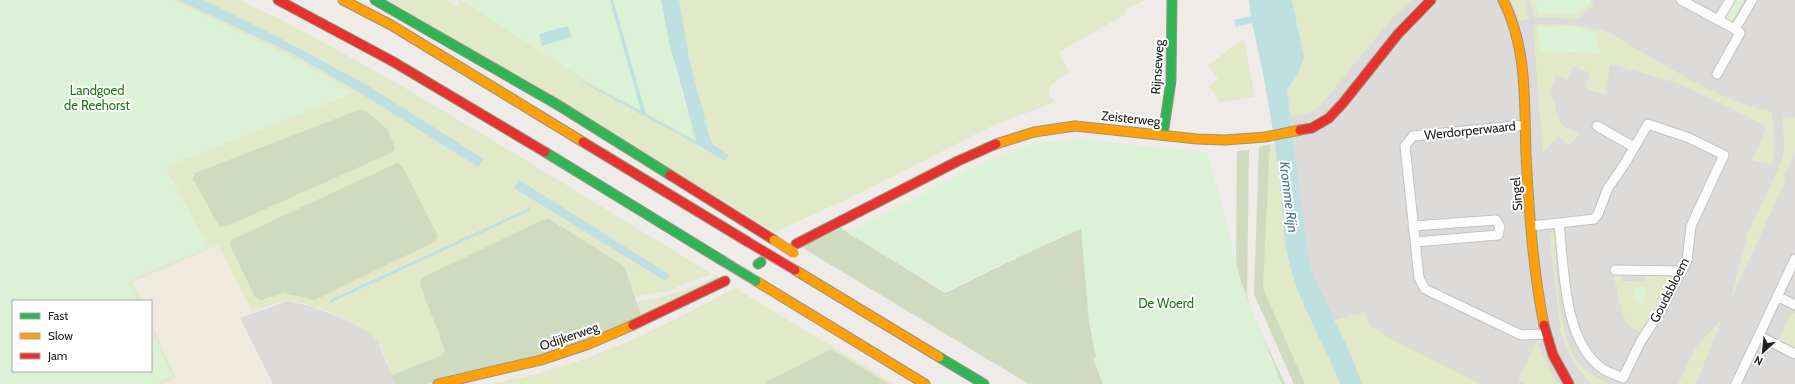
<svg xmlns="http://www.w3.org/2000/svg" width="1795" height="384" font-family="Cabin,sans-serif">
<rect width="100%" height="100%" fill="#eeebe9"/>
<!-- residential -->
<path fill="#dddbda" d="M1367,0H1795V384H1477L1332,319L1308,275L1284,104Z
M288,301L313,307L351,322L368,331L378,342L396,384H273L240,318Z"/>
<!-- religious -->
<path fill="#dcdbda" d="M1601,100L1639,121L1621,153L1583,131Z"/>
<!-- farmland -->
<path fill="#eeeadd" d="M218,245L253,312L240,318L273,384H162L176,378L151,324V301H141L132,282Z"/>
<!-- grass -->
<path fill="#e1e9c9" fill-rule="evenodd" d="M0,0H178L293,54L360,93L478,167L484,159L367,85L274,35L204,0H239L282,20L381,74L499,144L712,274L667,291L634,297L624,266L420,285L445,350L443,355L392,375C388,364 384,349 377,341C366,325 307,301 288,301C279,301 262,309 253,312L218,245L132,282L141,301H13V371H151V324L176,378L162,384H0ZM361,109L193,179L195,173ZM519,181V180L669,275L665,281L515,188ZM436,241L315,300L284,293Z
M388,0H446L458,7V0H607L712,143L683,91L660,0H1146L1126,9L1124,15L1059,52L1069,72L1050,86L1049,95L1055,102L994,125L847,199L775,232Z
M1292,0H1412L1393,17L1318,108L1311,112L1290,117L1287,90L1297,76L1298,27Z
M1511,0H1525L1529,19L1520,21Z
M1530,0H1590L1594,5L1577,19L1534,17Z
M1537,24C1562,25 1585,24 1609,33C1661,62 1714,99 1772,112L1774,150L1772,165L1752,160L1765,131V125L1681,84L1610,64L1606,94L1595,92L1585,87L1590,73L1573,66L1567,80L1556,76L1549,93L1556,103L1555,105C1556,114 1559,124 1567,128C1572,130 1575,131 1579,134L1569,145L1558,136L1543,152L1533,26Z
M1244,39L1255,97L1220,102L1209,86L1218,79L1208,65Z
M1783,116L1795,118V151L1783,178L1786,180L1731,299L1748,232L1781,163L1784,151Z
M1275,143L1287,248L1340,384H1305L1263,288L1270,144Z
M1554,232C1556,264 1558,346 1583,368C1590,374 1600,379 1609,384H1591L1573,362L1561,333L1549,233Z
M1613,273H1621V281H1645L1646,275L1673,274L1674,283L1662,304L1658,303L1656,306L1658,308L1643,333L1629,326L1623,315Z
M717,276L720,278L642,318L636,302C665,297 691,289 717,276Z
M735,288L894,384H889L831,349L767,382L768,384H492C508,380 526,377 542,372C610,354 674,321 735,288Z
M1364,312L1371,326L1393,340L1481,384H1362L1352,357L1335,320Z
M1792,312L1795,313V348L1779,340Z
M1722,319L1696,384H1678L1696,347Z
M1538,338L1539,347L1557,384H1525L1518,380Z"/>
<!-- forest -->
<path fill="#cfdabf" d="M361,109L366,111L388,130L395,148L393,152L225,227L219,226L193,179L195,173Z
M1270,144L1263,288L1305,384H1294L1254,294L1259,147Z
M1249,150L1247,295L1250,308L1285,384H1275L1240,293L1236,258L1237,151Z
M397,163L402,165L438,236L436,241L315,300L284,293L261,300L255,297L230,245L231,240Z
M549,219L624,266L642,318L585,342L523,360L428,384H396L392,375L443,355L445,350L420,285L422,278L542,220Z
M1083,226L1107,384H1029L801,247L841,228L945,293Z
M831,349L889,384H768L766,382Z"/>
<!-- park -->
<path fill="#dcf2d6" d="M0,0H172L293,58L354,93L165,167L209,247L128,281L137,301H13V371H151V330L172,376L156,384H0Z
M461,0H662L680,88L694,139L582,78Z
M1535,0H1590L1591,2L1575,15L1538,13Z
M1735,0H1744L1733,20L1730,21L1725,18Z
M1538,26L1574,27L1595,32L1600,53L1541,51Z
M1080,139L1208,153L1242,285L1282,384H1103L1093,359L1096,357L1089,322L1081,229L1011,260L945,291L847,233L984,162L1032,144Z
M1634,287L1646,288L1644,303L1636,302Z"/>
<!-- water -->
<path fill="#bee0e0" d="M178,0H204L274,35L367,85L484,159L478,167L360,93L293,54Z
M610,0H613L646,114L697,142L670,46L661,0H679L689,58L710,139L713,145L729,155L725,161L698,145L580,81H582L641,111Z
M1249,0H1292L1304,57L1297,76L1287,90L1307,249L1312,272L1352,357L1362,384H1340C1325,344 1301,308 1290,266C1282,237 1283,205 1279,176C1273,125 1264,73 1252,23L1236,27L1234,20L1251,16Z
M568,26L571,37L542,46L539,34Z
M519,180L670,275L665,281L514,188Z"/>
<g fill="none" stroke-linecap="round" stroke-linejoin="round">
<!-- stream -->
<path stroke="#bee0e0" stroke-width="3" d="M331,301L528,210"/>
<!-- street casing -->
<g stroke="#c4c2c1" stroke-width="11">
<path id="street" d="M1681,0L1735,29
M1718,20L1730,0
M1717,74L1740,33L1735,29L1752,0
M1525,125L1413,136L1405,146L1419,278L1425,289L1521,335L1545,334
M1597,126L1634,147
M1413,226L1496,220L1500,227L1498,235L1415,242
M1531,226L1559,223C1564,267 1563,342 1603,369C1609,373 1617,375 1623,378L1641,341L1663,307L1687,261L1691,226L1724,155L1689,138L1648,124L1624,165L1608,188L1598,214L1594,219L1559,223
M1615,270L1682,271
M1777,296L1795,305
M1759,336L1795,354
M1736,384L1795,259"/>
</g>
<!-- fast casing -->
<g stroke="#989581" stroke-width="11">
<path id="fast" d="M375,0L558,105L670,175
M1163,135L1171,81L1172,0
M545,152L723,261
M758,264L761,262
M939,357L984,384"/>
</g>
<!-- slow casing -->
<g stroke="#989581" stroke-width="11">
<path id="slow" d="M343,0L391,25L583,142
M1503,0C1528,49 1524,102 1526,155C1529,211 1533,270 1544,325
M996,144L1034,132L1075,126L1197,139L1225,140L1265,137L1300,130
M795,270L939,357
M756,281L925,384
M438,384L541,360L589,344L633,325"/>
</g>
<!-- jam casing -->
<g stroke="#989581" stroke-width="11">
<path id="jam" d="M278,0L392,61L545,152
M1300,130L1312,128L1329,118L1343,103L1398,34L1431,0
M583,142L748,242
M670,175L774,240
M796,244L958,161L996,144
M633,325L725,281
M1544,325L1553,355L1569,384"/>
</g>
<!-- street -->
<use href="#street" stroke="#fcfcfc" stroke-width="9"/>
<!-- fast -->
<use href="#fast" stroke="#30b455" stroke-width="9"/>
<!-- slow -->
<use href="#slow" stroke="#ff9f0a" stroke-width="9"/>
<!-- jam -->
<use href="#jam" stroke="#e5322d" stroke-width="9"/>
<!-- fast-bridge casing -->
<g stroke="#c2a1b1" stroke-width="11" stroke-linecap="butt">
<path id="fast-bridge" d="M723,261L756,281"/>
</g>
<!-- slow-bridge casing -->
<g stroke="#c2a1b1" stroke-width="11" stroke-linecap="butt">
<path id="slow-bridge" d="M774,240L794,253"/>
</g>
<!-- jam-bridge casing -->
<g stroke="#c2a1b1" stroke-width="11" stroke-linecap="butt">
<path id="jam-bridge" d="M748,242L795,270"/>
</g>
<!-- fast-bridge -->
<use href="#fast-bridge" stroke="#30b455" stroke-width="9"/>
<!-- slow-bridge -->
<use href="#slow-bridge" stroke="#ff9f0a" stroke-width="9"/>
<!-- jam-bridge -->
<use href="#jam-bridge" stroke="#e5322d" stroke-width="9"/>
</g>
<g text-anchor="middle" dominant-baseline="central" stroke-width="4" stroke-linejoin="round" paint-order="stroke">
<!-- street labels -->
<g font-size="13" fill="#202020" stroke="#fff">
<text transform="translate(1157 67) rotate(-86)">Rijnseweg</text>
<text transform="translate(1131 118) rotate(6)">Zeisterweg</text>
<text transform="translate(1470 130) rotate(-6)">Werdorperwaard</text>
<text transform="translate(1516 194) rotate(-94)">Singel</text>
<text transform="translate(1669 290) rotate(-63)">Goudsbloem</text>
<text transform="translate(569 336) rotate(-19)">Odijkerweg</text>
</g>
<!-- park labels -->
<g font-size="13" fill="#1f7b11" stroke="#fff">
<text x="97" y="90">Landgoed<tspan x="97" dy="15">de Reehorst</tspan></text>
<text x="1166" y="303">De Woerd</text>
</g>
<!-- water labels -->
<g font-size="14" font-style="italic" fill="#43788d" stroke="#fff">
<text transform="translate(1289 197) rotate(83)">Kromme Rijn</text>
</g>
</g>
<!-- legend -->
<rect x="12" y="300" width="140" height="72" fill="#ffffff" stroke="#a6a6a6"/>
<rect x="20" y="313" width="20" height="6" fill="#30b455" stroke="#a6a6a6"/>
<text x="48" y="320" font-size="12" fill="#202020">Fast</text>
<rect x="20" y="333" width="20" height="6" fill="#ff9f0a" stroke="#a6a6a6"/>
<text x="48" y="340" font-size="12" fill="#202020">Slow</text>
<rect x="20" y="353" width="20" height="6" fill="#e5322d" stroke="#a6a6a6"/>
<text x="48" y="360" font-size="12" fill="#202020">Jam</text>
<!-- north arrow -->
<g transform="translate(1763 352) rotate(207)" stroke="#ffffff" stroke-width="3" paint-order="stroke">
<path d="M0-3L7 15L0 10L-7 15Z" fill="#202020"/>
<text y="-6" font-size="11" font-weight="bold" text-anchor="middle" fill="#202020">N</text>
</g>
</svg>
